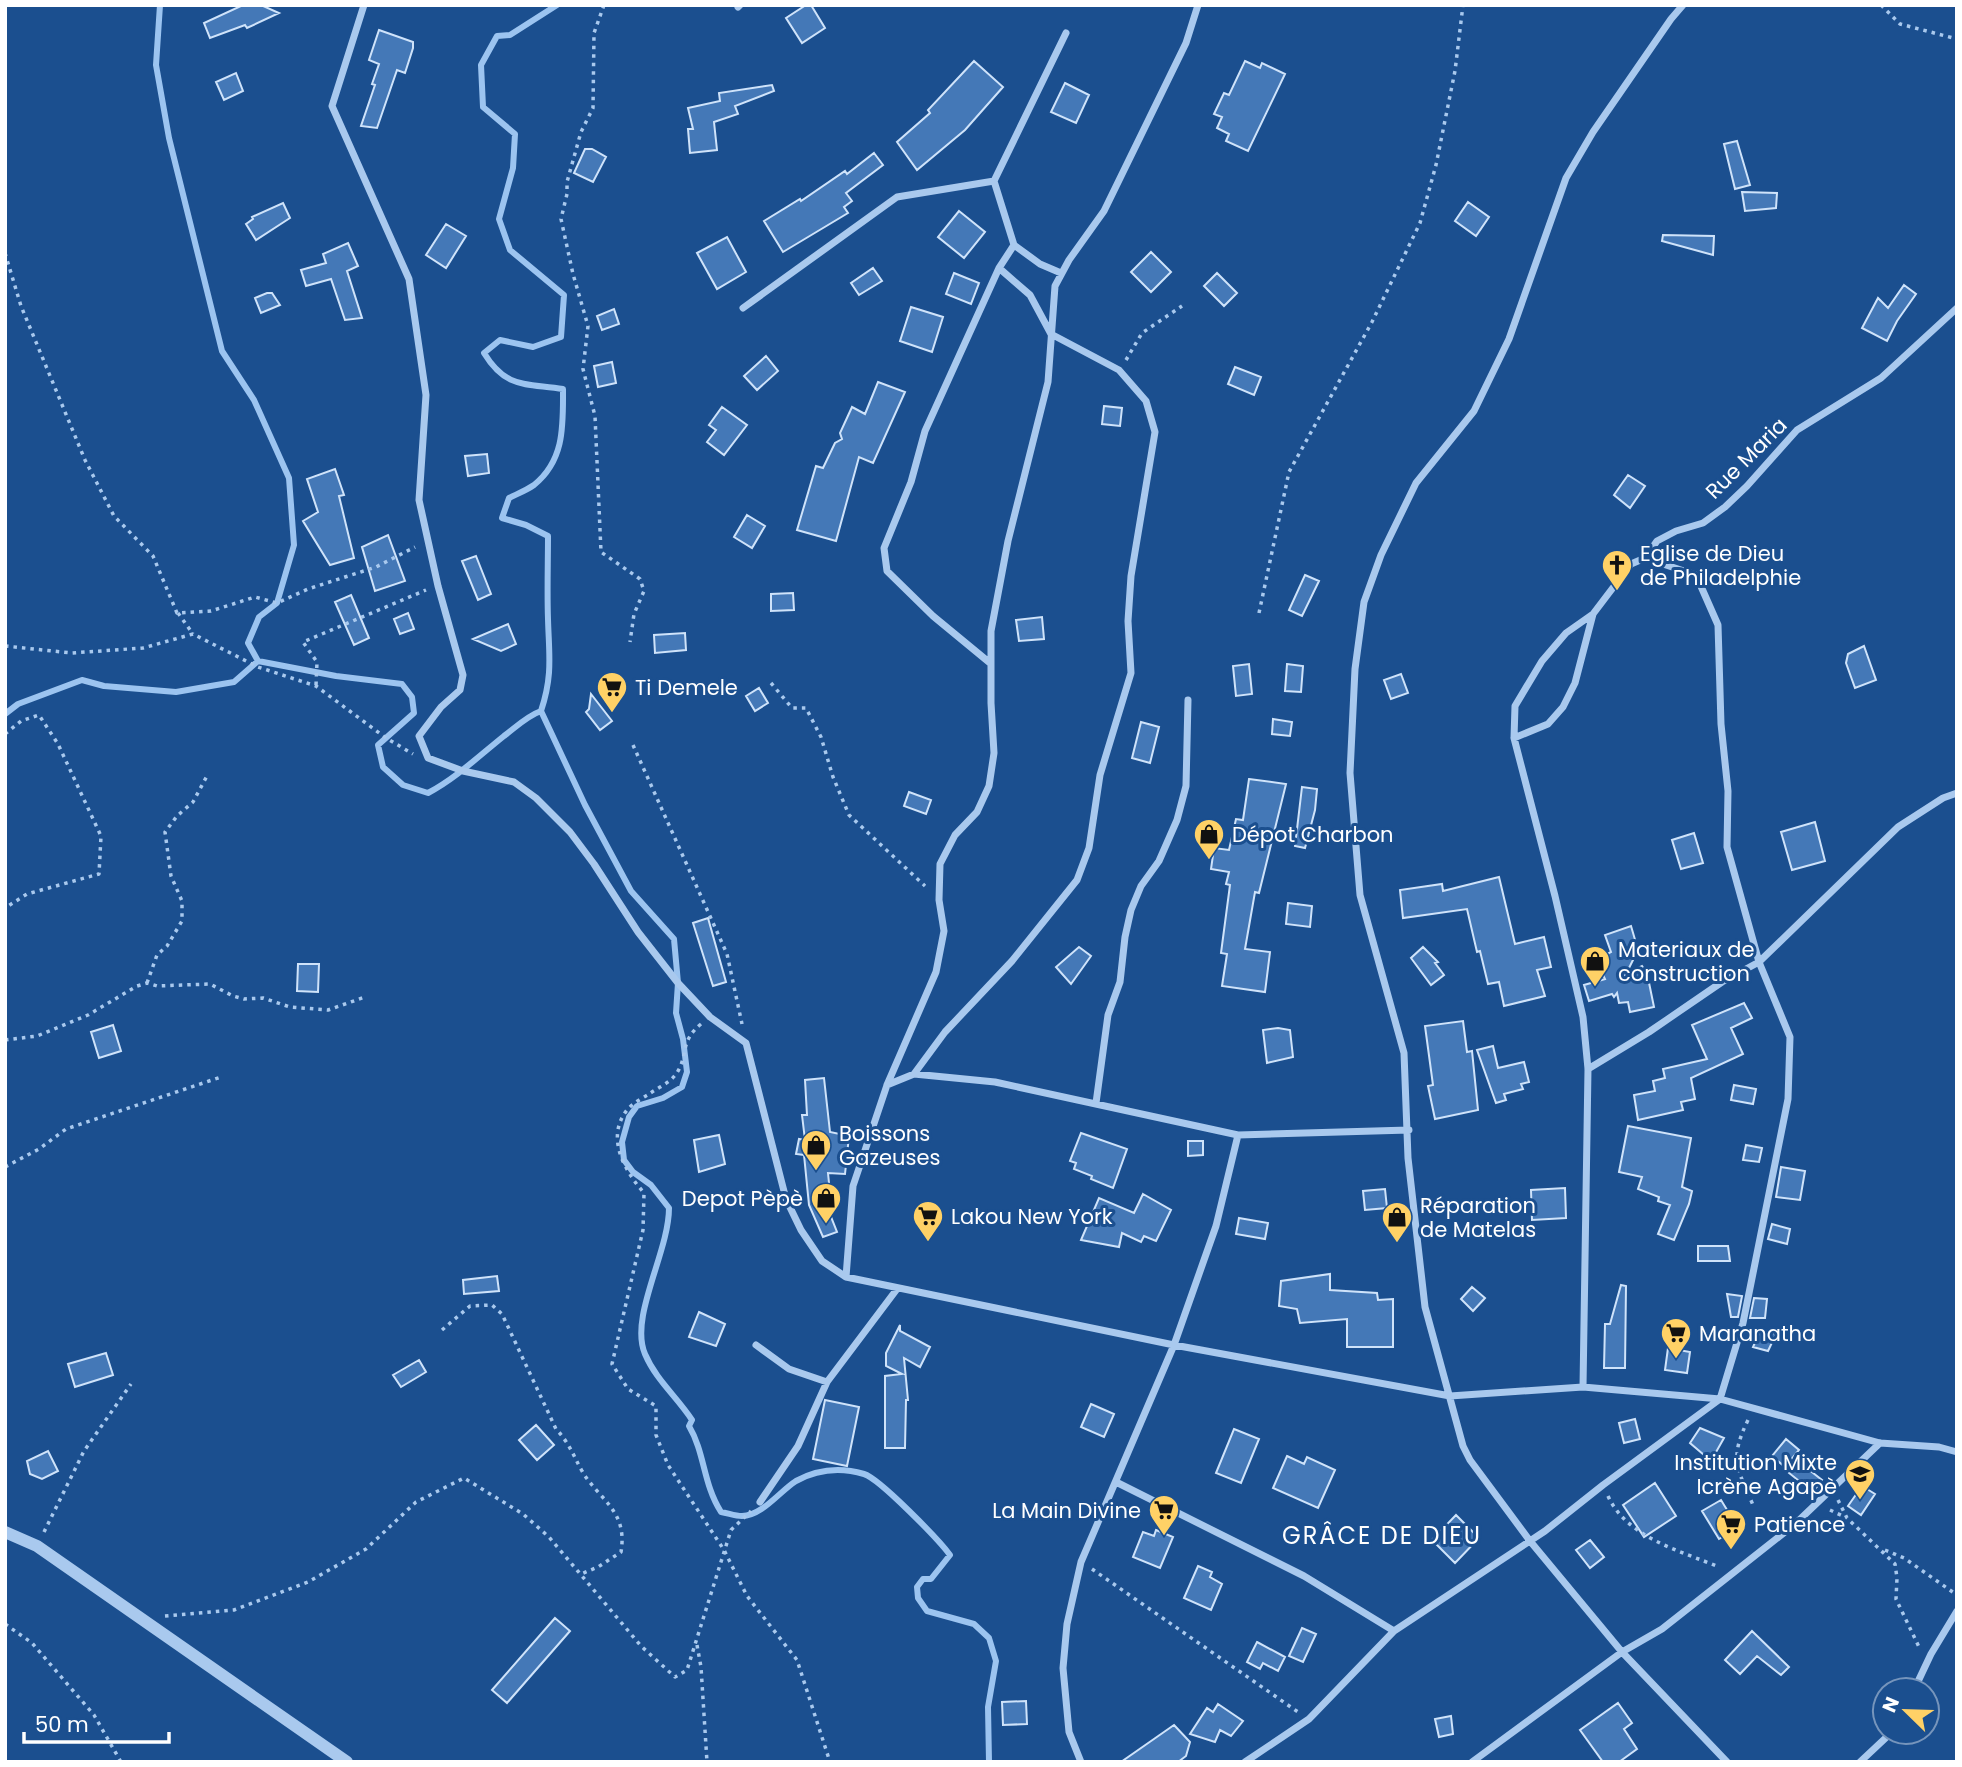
<svg xmlns="http://www.w3.org/2000/svg" width="1962" height="1767" font-family="Poppins,sans-serif">
<rect width="100%" height="100%" fill="#1b4f8f"/>
<g fill="none" stroke-linecap="round" stroke-linejoin="round">
<!-- stream -->
<path stroke="#9cc4f0" stroke-width="6" d="M160,5L156,65L169,138L222,351L254,400L289,478L294,545L277,603L259,617L248,643L258,661L336,676L402,684L412,697L414,713L378,745L383,767L403,785L428,793C456,778 479,756 504,736C516,727 527,716 541,711L585,805L631,891L674,939L678,983L676,1013L683,1039L687,1072L682,1087L663,1098L637,1106L629,1117L622,1142L624,1160L633,1172L651,1185L669,1208C669,1252 629,1317 645,1354C656,1380 677,1397 692,1420L689,1426C705,1453 703,1484 721,1512C728,1513 735,1516 742,1516C762,1516 780,1491 796,1481C818,1469 840,1467 864,1474C880,1479 939,1540 950,1555L931,1579H923L917,1587L918,1598L927,1611L974,1624L989,1638L996,1661L988,1707L989,1762
M541,711C553,675 549,655 548,619C547,591 548,564 548,536L526,525L502,518L509,498C517,494 527,490 534,485C565,460 563,425 563,389C525,383 506,389 484,353L500,340L533,347L561,337L564,295L510,250L499,219L513,168L515,134L483,107L481,65L497,36L510,35L557,5
M5,714L18,704L82,680L104,686L176,692L234,682L258,661"/>
</g>
<!-- building -->
<path fill="#4478b7" stroke="#cfe3fa" stroke-width="2" d="M243,5H261L279,13L247,28L245,25L210,38L204,23Z
M806,5H811L825,28L802,43L786,18Z
M379,30L413,42V48L405,73L397,70L377,128L361,126L375,85L372,84L379,64L369,60Z
M974,61L1003,87L965,130L917,170L897,142L930,113L928,110Z
M1245,61L1260,68L1262,63L1285,74L1248,151L1226,141L1229,134L1217,128L1222,117L1214,114L1224,93L1229,95Z
M236,73L243,91L224,100L216,82Z
M1065,83L1089,95L1076,123L1051,112Z
M772,85L774,91L735,106L738,114L714,122L717,150L690,153L688,129H693L688,108L720,101L719,93Z
M1737,141L1750,185L1735,189L1724,144Z
M585,149H592L606,157L593,182L574,173Z
M874,153L883,165L846,193L852,201L844,207L848,213L783,252L764,221L800,199L801,201L845,171L847,174Z
M1742,192L1777,193L1776,208L1745,211Z
M1468,202L1489,217L1476,236L1455,221Z
M283,203L290,218L256,240L246,224L253,219L252,217Z
M959,211L985,232L964,258L938,237Z
M446,224L466,236L446,268L426,255Z
M1663,235L1714,236L1713,255L1662,241Z
M727,237L746,272L717,289L697,253Z
M348,243L358,266L347,271L362,318L345,320L331,279L306,286L301,270L326,263L323,254Z
M1151,252L1171,272L1151,292L1131,272Z
M873,268L882,281L859,295L851,283Z
M954,273L979,283L971,304L946,294Z
M1217,273L1237,293L1224,306L1204,286Z
M1904,285L1916,294L1897,321L1887,341L1862,328L1878,298L1888,308Z
M267,293H272L280,305L261,313L255,298Z
M911,307L943,317L932,352L900,341Z
M614,309L619,324L602,330L597,316Z
M766,356L778,371L757,390L744,376Z
M612,362L616,383L598,387L594,366Z
M1235,367L1261,377L1254,395L1228,384Z
M878,382L905,392L873,463L859,457L836,541L797,530L816,466L823,468L835,443L842,439L840,433L852,407L865,414Z
M1104,406L1122,408L1120,426L1102,424Z
M722,407L747,425L724,455L707,442L716,430L709,425Z
M487,454L489,473L468,476L465,456Z
M335,469L344,495L339,496L354,558L330,565L303,521L318,512L307,479Z
M1628,475L1645,486L1630,508L1614,495Z
M747,515L765,526L752,548L734,537Z
M388,535L405,581L375,591L362,547Z
M476,556L491,594L478,600L462,561Z
M1305,575L1319,581L1302,616L1289,610Z
M793,593L794,610L771,611V594Z
M351,595L369,638L354,645L335,602Z
M408,613L414,629L400,634L394,619Z
M1042,617L1044,639L1019,641L1016,620Z
M508,624L516,644L501,651L473,639Z
M685,633L686,650L655,653L654,635Z
M1864,646L1876,680L1855,688L1846,663L1848,654Z
M1249,664L1252,694L1236,696L1233,666Z
M1287,664L1303,666L1301,692L1285,691Z
M1401,674L1408,693L1391,699L1384,680Z
M759,688L768,703L755,711L746,696Z
M591,694L612,721L600,730L586,712L589,709Z
M1273,719L1292,722L1290,736L1272,734Z
M1141,722L1159,727L1150,763L1132,758Z
M1249,779L1286,784L1259,893L1255,892L1245,949L1270,952L1265,992L1222,986L1227,954L1221,953L1230,885L1226,884L1229,872L1211,869L1214,848L1229,850L1236,819L1243,820Z
M1302,787L1317,789L1315,810L1305,848L1295,846Z
M909,792L931,800L926,814L904,806Z
M1815,822L1825,861L1792,870L1781,832Z
M1694,833L1703,863L1681,869L1672,840Z
M1499,877L1515,944L1544,937L1551,967L1537,970L1545,996L1504,1006L1499,982L1488,984L1480,951L1477,952L1467,909L1403,918L1400,890L1442,884L1443,891Z
M1288,903L1312,906L1310,927L1286,924Z
M708,918L726,982L713,986L693,923Z
M1631,926L1636,943L1632,944L1636,954L1626,974L1642,966L1647,973L1654,1007L1630,1012L1628,1002L1619,1003L1617,993L1614,997L1612,994L1589,1001L1584,985L1605,979L1596,960L1611,952L1605,935Z
M1079,947L1091,956L1071,984L1056,967Z
M1423,947L1438,962L1435,963L1444,975L1431,985L1411,958Z
M298,964H319L318,992L297,991Z
M1744,1003L1752,1018L1731,1028L1743,1054L1691,1078L1695,1099L1681,1102L1683,1110L1638,1120L1634,1095L1655,1091L1653,1081L1665,1078L1663,1069L1707,1059L1692,1025Z
M1463,1021L1467,1052L1472,1051L1478,1110L1435,1119L1428,1086L1433,1085L1425,1026Z
M113,1025L121,1051L99,1058L91,1032Z
M1278,1028L1290,1030L1293,1057L1267,1063L1263,1030Z
M1493,1046L1498,1068L1524,1062L1529,1082L1521,1084L1523,1089L1504,1094L1506,1100L1496,1103L1477,1050Z
M824,1078L830,1132L849,1136L845,1174L828,1173L830,1193L822,1194L837,1232L823,1237L809,1205L804,1155L796,1154L799,1139L805,1140L802,1115H807L805,1080Z
M1734,1085L1756,1089L1753,1104L1731,1100Z
M1628,1126L1691,1138L1682,1187L1692,1191L1689,1204L1674,1240L1658,1234L1670,1205L1658,1201L1659,1197L1638,1189L1642,1177L1619,1172Z
M1081,1133L1127,1149L1113,1188L1091,1179L1092,1176L1074,1169L1076,1163L1070,1161Z
M719,1135L725,1164L699,1172L694,1140Z
M1188,1141H1203V1155L1188,1156Z
M1746,1145L1762,1148L1759,1162L1743,1160Z
M1781,1167L1805,1171L1800,1200L1776,1197Z
M1565,1188L1566,1218L1532,1220L1531,1190Z
M1385,1189L1387,1208L1365,1210L1363,1191Z
M1143,1194L1171,1210L1156,1241L1144,1236L1141,1242L1122,1233L1119,1247L1081,1240L1099,1198L1134,1213Z
M1239,1218L1268,1223L1265,1239L1236,1234Z
M1772,1224L1790,1229L1787,1244L1768,1239Z
M1698,1246H1728L1730,1261H1698Z
M1330,1274V1290L1377,1293L1378,1300L1393,1299V1347H1347V1319L1300,1323L1297,1309L1279,1306L1281,1281Z
M497,1276L499,1291L464,1294L463,1280Z
M1621,1285L1626,1286L1625,1368H1604L1605,1324H1610Z
M1472,1287L1485,1298L1473,1311L1461,1299Z
M1727,1294L1742,1296L1738,1317H1731Z
M1754,1298L1767,1299L1765,1318H1750Z
M699,1312L725,1324L716,1346L689,1337Z
M900,1325V1331L930,1347L920,1367L904,1358L908,1400H906L905,1448H885V1376L902,1374L886,1366V1353Z
M1761,1329L1776,1334L1768,1351L1753,1347Z
M1668,1348L1690,1352L1687,1373L1665,1370Z
M106,1353L113,1375L75,1387L68,1364Z
M419,1360L426,1372L401,1387L393,1375Z
M825,1400L859,1407L847,1466L813,1459Z
M1091,1404L1114,1414L1104,1437L1081,1427Z
M1635,1419L1640,1439L1624,1443L1619,1423Z
M536,1425L554,1445L537,1460L519,1440Z
M1700,1428L1724,1438L1711,1461L1690,1443Z
M1234,1429L1259,1439L1241,1483L1216,1473Z
M1786,1439L1799,1450L1785,1467L1772,1456Z
M48,1451L58,1471L42,1479L30,1474L27,1461Z
M1287,1456L1304,1464L1307,1457L1335,1470L1318,1508L1273,1488Z
M1799,1462L1822,1480L1813,1492L1789,1473Z
M1655,1483L1676,1516L1644,1537L1623,1505Z
M1862,1486L1875,1494L1861,1515L1848,1506Z
M1721,1500L1738,1528L1719,1539L1702,1511Z
M1456,1515L1479,1538L1455,1563L1432,1540Z
M1156,1530L1173,1537L1160,1568L1133,1557L1143,1532L1154,1536Z
M1590,1540L1604,1557L1590,1568L1576,1550Z
M1198,1566L1212,1572L1210,1577L1222,1584L1211,1610L1184,1598Z
M555,1618L570,1631L507,1703L492,1690Z
M1302,1628L1316,1634L1303,1662L1289,1656Z
M1752,1631L1789,1667L1781,1675L1757,1656L1740,1674L1725,1660Z
M1257,1642L1285,1657L1278,1671L1263,1663L1260,1669L1247,1662Z
M1026,1701L1027,1724L1003,1725L1002,1702Z
M1618,1703L1632,1723L1624,1729L1637,1749L1619,1762H1603L1580,1730Z
M1218,1704L1243,1721L1231,1736L1220,1730L1215,1742L1190,1734L1207,1708L1213,1712Z
M1451,1716L1453,1734L1439,1737L1435,1719Z
M1174,1725L1190,1742L1186,1756L1178,1762H1121Z"/>
<g fill="none" stroke-linecap="round" stroke-linejoin="round">
<!-- path -->
<path stroke="#a9c9ee" stroke-width="3.5" stroke-dasharray="3.5 5" stroke-linecap="butt" d="M604,5L594,33L593,108L581,132L567,182V194L561,219L573,274L588,326L583,369L595,416L601,552L640,579L644,591L634,614L630,642
M1881,5L1900,24L1957,39
M5,253L21,306L85,460L114,516L153,556L177,613L211,611L255,597L277,603L308,589L376,567L415,547
M1126,360L1142,333L1182,306
M178,613L193,634
M1259,613L1289,472L1372,322L1420,223L1436,165L1455,71L1463,5
M5,646L72,653L143,648L193,634L258,667L316,686L386,738L413,754
M771,683L792,708H806L821,737L833,777L849,815L925,886
M316,685L317,662L303,642L426,590
M5,734L21,721L39,715L58,744L101,836L99,874L27,894L5,908
M633,745L727,954L742,1024
M147,983L157,955L167,946L182,921V901L171,876L165,832L177,816L193,802L208,774
M701,1024C680,1041 688,1054 678,1071C672,1082 659,1087 649,1094C642,1098 632,1104 627,1110C605,1138 625,1171 644,1193L643,1230L612,1364L628,1389L656,1406V1435L668,1465L724,1550L747,1596L797,1660L830,1762
M5,1040L37,1036L88,1015L137,986L147,983L157,986L210,984L233,996L244,999L263,998L290,1007L328,1010L365,997
M5,1167L39,1149L66,1129L221,1077
M442,1330L470,1306L492,1305L502,1314L556,1429C570,1444 573,1455 582,1471C599,1500 628,1510 621,1552L598,1567L581,1574
M1748,1420C1729,1459 1737,1468 1753,1505
M1608,1496C1627,1538 1681,1551 1719,1567
M1838,1500L1847,1518L1895,1564L1897,1578L1896,1599L1920,1649
M1830,1510L1845,1517
M44,1532L84,1451L131,1384
M1885,1550L1904,1558L1957,1595
M1092,1569L1298,1712
M165,1616L234,1610L308,1582L366,1549L416,1502L464,1478L523,1514L549,1537L641,1646L675,1677L687,1670L731,1530L751,1511
M5,1624L32,1643L94,1715L121,1762
M697,1645L701,1667L707,1762
M29,1762H33"/>
<!-- minor -->
<path stroke="#a9c9ee" stroke-width="7" d="M364,5L332,106L409,279L426,395L419,500L438,586L463,675L460,690L441,707L419,736L428,758L463,771L514,782L536,798L570,832L594,864L638,932L678,983L710,1017L746,1043L786,1199L801,1230L822,1261L846,1277
M1198,5L1186,43L1104,211L1069,260L1055,286L1048,382L1008,541L991,631V703L994,753L989,786L977,812L955,835L940,864L939,900L944,931L936,972L887,1085L853,1186L846,1277L1174,1345L1450,1396L1583,1387L1720,1399L1880,1443L1939,1447L1957,1452
M1683,5L1671,19L1593,132L1566,178L1509,339L1474,411L1416,483L1381,555L1364,602L1355,669L1350,773L1360,895L1404,1053L1408,1158L1425,1307L1463,1446L1470,1460L1530,1541L1622,1652L1727,1762
M738,7L740,5
M994,181L1066,33
M1014,245L1040,264L1061,273
M743,308L897,197L994,181L1014,245L999,268L1030,295L1051,334L1119,370L1146,401L1155,432L1131,576L1128,621L1131,673L1100,775L1089,848L1077,880L1012,961L945,1032L914,1074
M990,663L933,616L887,571L884,548L911,482L925,431L999,268
M1514,738L1548,724L1563,707L1575,683L1593,614L1631,564L1645,558L1657,541L1676,531L1703,523L1725,507L1747,486L1797,430L1881,378L1957,308
M1588,1069L1649,1032L1722,982L1759,962L1898,827L1943,798L1957,793
M887,1085L914,1074L995,1082L1238,1135L1409,1130
M1096,1103L1108,1015L1120,982L1125,937L1131,910L1141,886L1159,861L1177,820L1186,786L1188,700
M756,1345L789,1369L827,1382
M1583,1387L1588,1069L1583,1017L1555,896L1514,738L1515,706L1542,661L1566,633L1593,614
M1116,1482L1304,1576L1394,1631
M760,1502L798,1446L827,1382L897,1289
M1914,1690L1931,1654L1957,1611
M1081,1762L1069,1732L1063,1668L1067,1624L1081,1562L1174,1345L1216,1226L1238,1135
M1245,1762L1309,1719L1394,1631L1545,1531L1603,1485L1720,1399L1743,1323L1788,1099L1790,1037L1759,962L1727,847L1728,791L1721,724L1718,625L1696,575L1645,558
M1472,1762L1622,1652L1662,1629L1733,1573L1795,1524L1880,1443
M1860,1762L1892,1732"/>
<!-- tertiary -->
<path stroke="#a9c9ee" stroke-width="12" d="M5,1532L37,1546L347,1762"/>
</g>
<!-- icons -->
<defs>
<g id="church-pin" transform="scale(1.575)"><path d="M0 17L-7.5 6A9.5 9.5 0 1 1 7.5 6Z" fill="#ffd166" stroke="#1b4f8f"/><path d="M-1.2-6h2.4v3.5h3.3v2.4h-3.3V6h-2.4V-.1h-3.3v-2.4h3.3Z" fill="#111"/></g>
<g id="supermarket-pin" transform="scale(1.575)"><path d="M0 17L-7.5 6A9.5 9.5 0 1 1 7.5 6Z" fill="#ffd166" stroke="#1b4f8f"/><path d="M-6-5.5h2.5l.6 2H6L4.5 2H-2.5L-4.4-4H-6ZM-1.5 3.2a1.3 1.3 0 1 0 .1 0ZM3 3.2a1.3 1.3 0 1 0 .1 0Z" fill="#111"/></g>
<g id="shop-pin" transform="scale(1.575)"><path d="M0 17L-7.5 6A9.5 9.5 0 1 1 7.5 6Z" fill="#ffd166" stroke="#1b4f8f"/><path d="M-5-2.5h2.3a2.7 3.5 0 0 1 5.4 0H5L5.5 6h-11ZM-1.5-2.5h3a1.5 2.3 0 0 0-3 0Z" fill="#111"/></g>
<g id="school-pin" transform="scale(1.575)"><path d="M0 17L-7.5 6A9.5 9.5 0 1 1 7.5 6Z" fill="#ffd166" stroke="#1b4f8f"/><path d="M0-5L7-2L0 1L-7-2ZM-4 1L0 2.5L4 1V4Q0 6-4 4Z" fill="#111"/></g>
</defs>
<g fill-rule="evenodd">
<use href="#church-pin" x="1617" y="565"/>
<use href="#supermarket-pin" x="612" y="687"/>
<use href="#shop-pin" x="1209" y="834"/>
<use href="#shop-pin" x="1595" y="961"/>
<use href="#shop-pin" x="816" y="1145"/>
<use href="#shop-pin" x="826" y="1198"/>
<use href="#supermarket-pin" x="928" y="1216"/>
<use href="#shop-pin" x="1397" y="1217"/>
<use href="#supermarket-pin" x="1676" y="1333"/>
<use href="#school-pin" x="1860" y="1474"/>
<use href="#supermarket-pin" x="1164" y="1510"/>
<use href="#supermarket-pin" x="1731" y="1524"/>
</g>
<g text-anchor="middle" dominant-baseline="central" stroke-width="6" stroke-linejoin="round" paint-order="stroke">
<!-- street labels -->
<g font-size="21" fill="#fff" stroke="#1b4f8f">
<text transform="translate(1746 458) rotate(-45)">Rue Maria</text>
</g>
<!-- poi labels -->
<g font-size="21" fill="#fff" stroke="#1b4f8f" text-anchor="start">
<text x="1640" y="553">Eglise de Dieu<tspan x="1640" dy="24">de Philadelphie</tspan></text>
<text x="635" y="687">Ti Demele</text>
<text x="1232" y="834">Dépot Charbon</text>
<text x="1618" y="949">Materiaux de<tspan x="1618" dy="24">construction</tspan></text>
<text x="839" y="1133">Boissons<tspan x="839" dy="24">Gazeuses</tspan></text>
<text x="803" y="1198" text-anchor="end">Depot Pèpè</text>
<text x="1420" y="1205">Réparation<tspan x="1420" dy="24">de Matelas</tspan></text>
<text x="951" y="1216">Lakou New York</text>
<text x="1699" y="1333">Maranatha</text>
<text x="1837" y="1462" text-anchor="end">Institution Mixte<tspan x="1837" dy="24">Icrène Agapè</tspan></text>
<text x="1141" y="1510" text-anchor="end">La Main Divine</text>
<text x="1754" y="1524">Patience</text>
</g>
<!-- quarter labels -->
<g font-size="24" letter-spacing="2" fill="#fff" stroke="#1b4f8f">
<text x="1382" y="1535">GRÂCE DE DIEU</text>
</g>
</g>
<!-- border -->
<rect width="1962" height="1767" fill="none" stroke="#ffffff" stroke-width="14"/>
<!-- north arrow -->
<g transform="translate(1906 1711) rotate(293)"><circle r="33" fill="#1b4f8f" stroke="#7695bc" stroke-width="2"/>
<path d="M0-5L12 26L0 18L-12 26Z" fill="#ffd166"/>
<text y="-10" font-size="19" font-weight="bold" text-anchor="middle" fill="#ffffff">N</text>
</g>
<!-- scale -->
<path d="M24 1732v10h145v-10" fill="none" stroke="#ffffff" stroke-width="3.5"/>
<text x="35" y="1732" font-size="21" fill="#ffffff" stroke="#1b4f8f" stroke-width="5" paint-order="stroke">50 m</text>
</svg>
